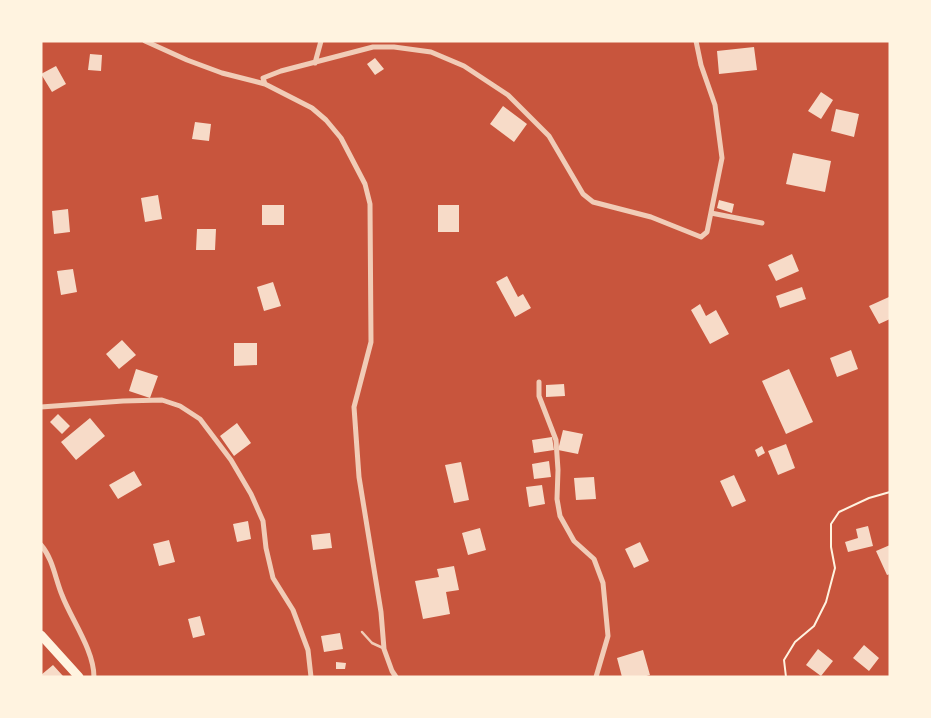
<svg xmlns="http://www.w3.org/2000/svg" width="931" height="718" font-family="'PT Sans',sans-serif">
<rect width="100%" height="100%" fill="#c8553d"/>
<!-- building -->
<path fill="#f7dbc8" d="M754,47L757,70L719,74L717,51Z
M90,54L102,55L101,71L88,70Z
M375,58L384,69L375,75L367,64Z
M56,66L66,84L52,92L41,74Z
M821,92L833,100L821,119L808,111Z
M503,106L527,124L514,142L490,124Z
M836,109L859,114L854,137L831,131Z
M195,122L211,124L209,141L192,139Z
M793,153L831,161L825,192L786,184Z
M158,195L162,219L145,222L141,198Z
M719,200L734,204L732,213L717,208Z
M262,205H284V225H262Z
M438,205H459V232H438Z
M68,209L70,232L54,234L52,211Z
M197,229H216L215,250H196Z
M792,254L799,271L776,281L768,265Z
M73,269L77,292L61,295L57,271Z
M507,276L518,297L523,294L531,308L515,317L496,282Z
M273,282L281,306L264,311L257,287Z
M802,287L806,299L780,308L776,296Z
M889,297L890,319L879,324L869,306Z
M700,304L706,316L716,310L729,334L710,344L691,310Z
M122,340L136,355L119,369L106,354Z
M234,343H257V365L234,366Z
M851,350L858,369L837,377L830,358Z
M136,369L158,376L150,398L129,391Z
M789,369L813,422L786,434L762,381Z
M564,384L565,396L546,397V385Z
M58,414L70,426L62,434L50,422Z
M90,418L105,436L76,460L61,442Z
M237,423L251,443L234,456L220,436Z
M563,430L583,434L578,454L558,450Z
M552,437L554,450L534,453L532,440Z
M786,444L795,468L778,475L768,451Z
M762,446L765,453L758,457L755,450Z
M549,461L551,477L534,479L532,464Z
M461,462L469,500L454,503L445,465Z
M134,471L142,485L118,499L109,485Z
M734,475L746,501L732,507L720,481Z
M594,477L596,499L576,500L574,478Z
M542,485L545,504L529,507L526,487Z
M248,521L251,539L237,542L233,524Z
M868,526L873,546L848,552L845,542L858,538L856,529Z
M480,528L486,550L468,555L462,533Z
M330,533L332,548L313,550L311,535Z
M169,540L175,562L159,566L153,544Z
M640,542L649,561L634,568L625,549Z
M890,545V574L887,575L876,551Z
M454,566L459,590L446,592L450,614L423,619L415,581L439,577L437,569Z
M200,616L205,635L193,638L188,619Z
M340,633L343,649L324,652L321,636Z
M864,645L879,658L869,671L853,658Z
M818,649L833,661L821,676L806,665Z
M643,650L650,675L643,677H622L617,658Z
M336,662L346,663L345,669H336Z
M53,665L63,676L41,677V675Z"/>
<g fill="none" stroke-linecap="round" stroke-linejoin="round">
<!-- path -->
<path stroke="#fff3e0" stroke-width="2" d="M786,677L784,660L795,642L814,626L826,602L835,568L831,547V524L839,512L869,498L890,492"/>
<!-- service -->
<path stroke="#f1ccb7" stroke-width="2.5" d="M362,632L372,643L383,648"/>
<!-- minor -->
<path stroke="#f1ccb7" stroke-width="5" d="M145,41L187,60L222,73L265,84L312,108L326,120L341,138L365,184L370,204L371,342L354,407L359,477L381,612L384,649L392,671L396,677
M315,63L321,41
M265,84L263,78L281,71L373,47H394L431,52L464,66L508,95L549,136L583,194L593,202L651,217L701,237L707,232L722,158L715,105L701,65L696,41
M711,213L762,223
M539,382V396L556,440L558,470L557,499L560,516L574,541L594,559L603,583L608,636L596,677
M41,407L123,401L162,400L180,406L200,419L231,460L251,494L263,521L266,548L273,578L293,610L308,650L311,677
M41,545C53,559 55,578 62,595C71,619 94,650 94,677"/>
<!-- primary -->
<path stroke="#fff3e0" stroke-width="9" d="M41,635L79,677"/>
</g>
<!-- border -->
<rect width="931" height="718" fill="none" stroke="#fff3e0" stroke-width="85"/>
</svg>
